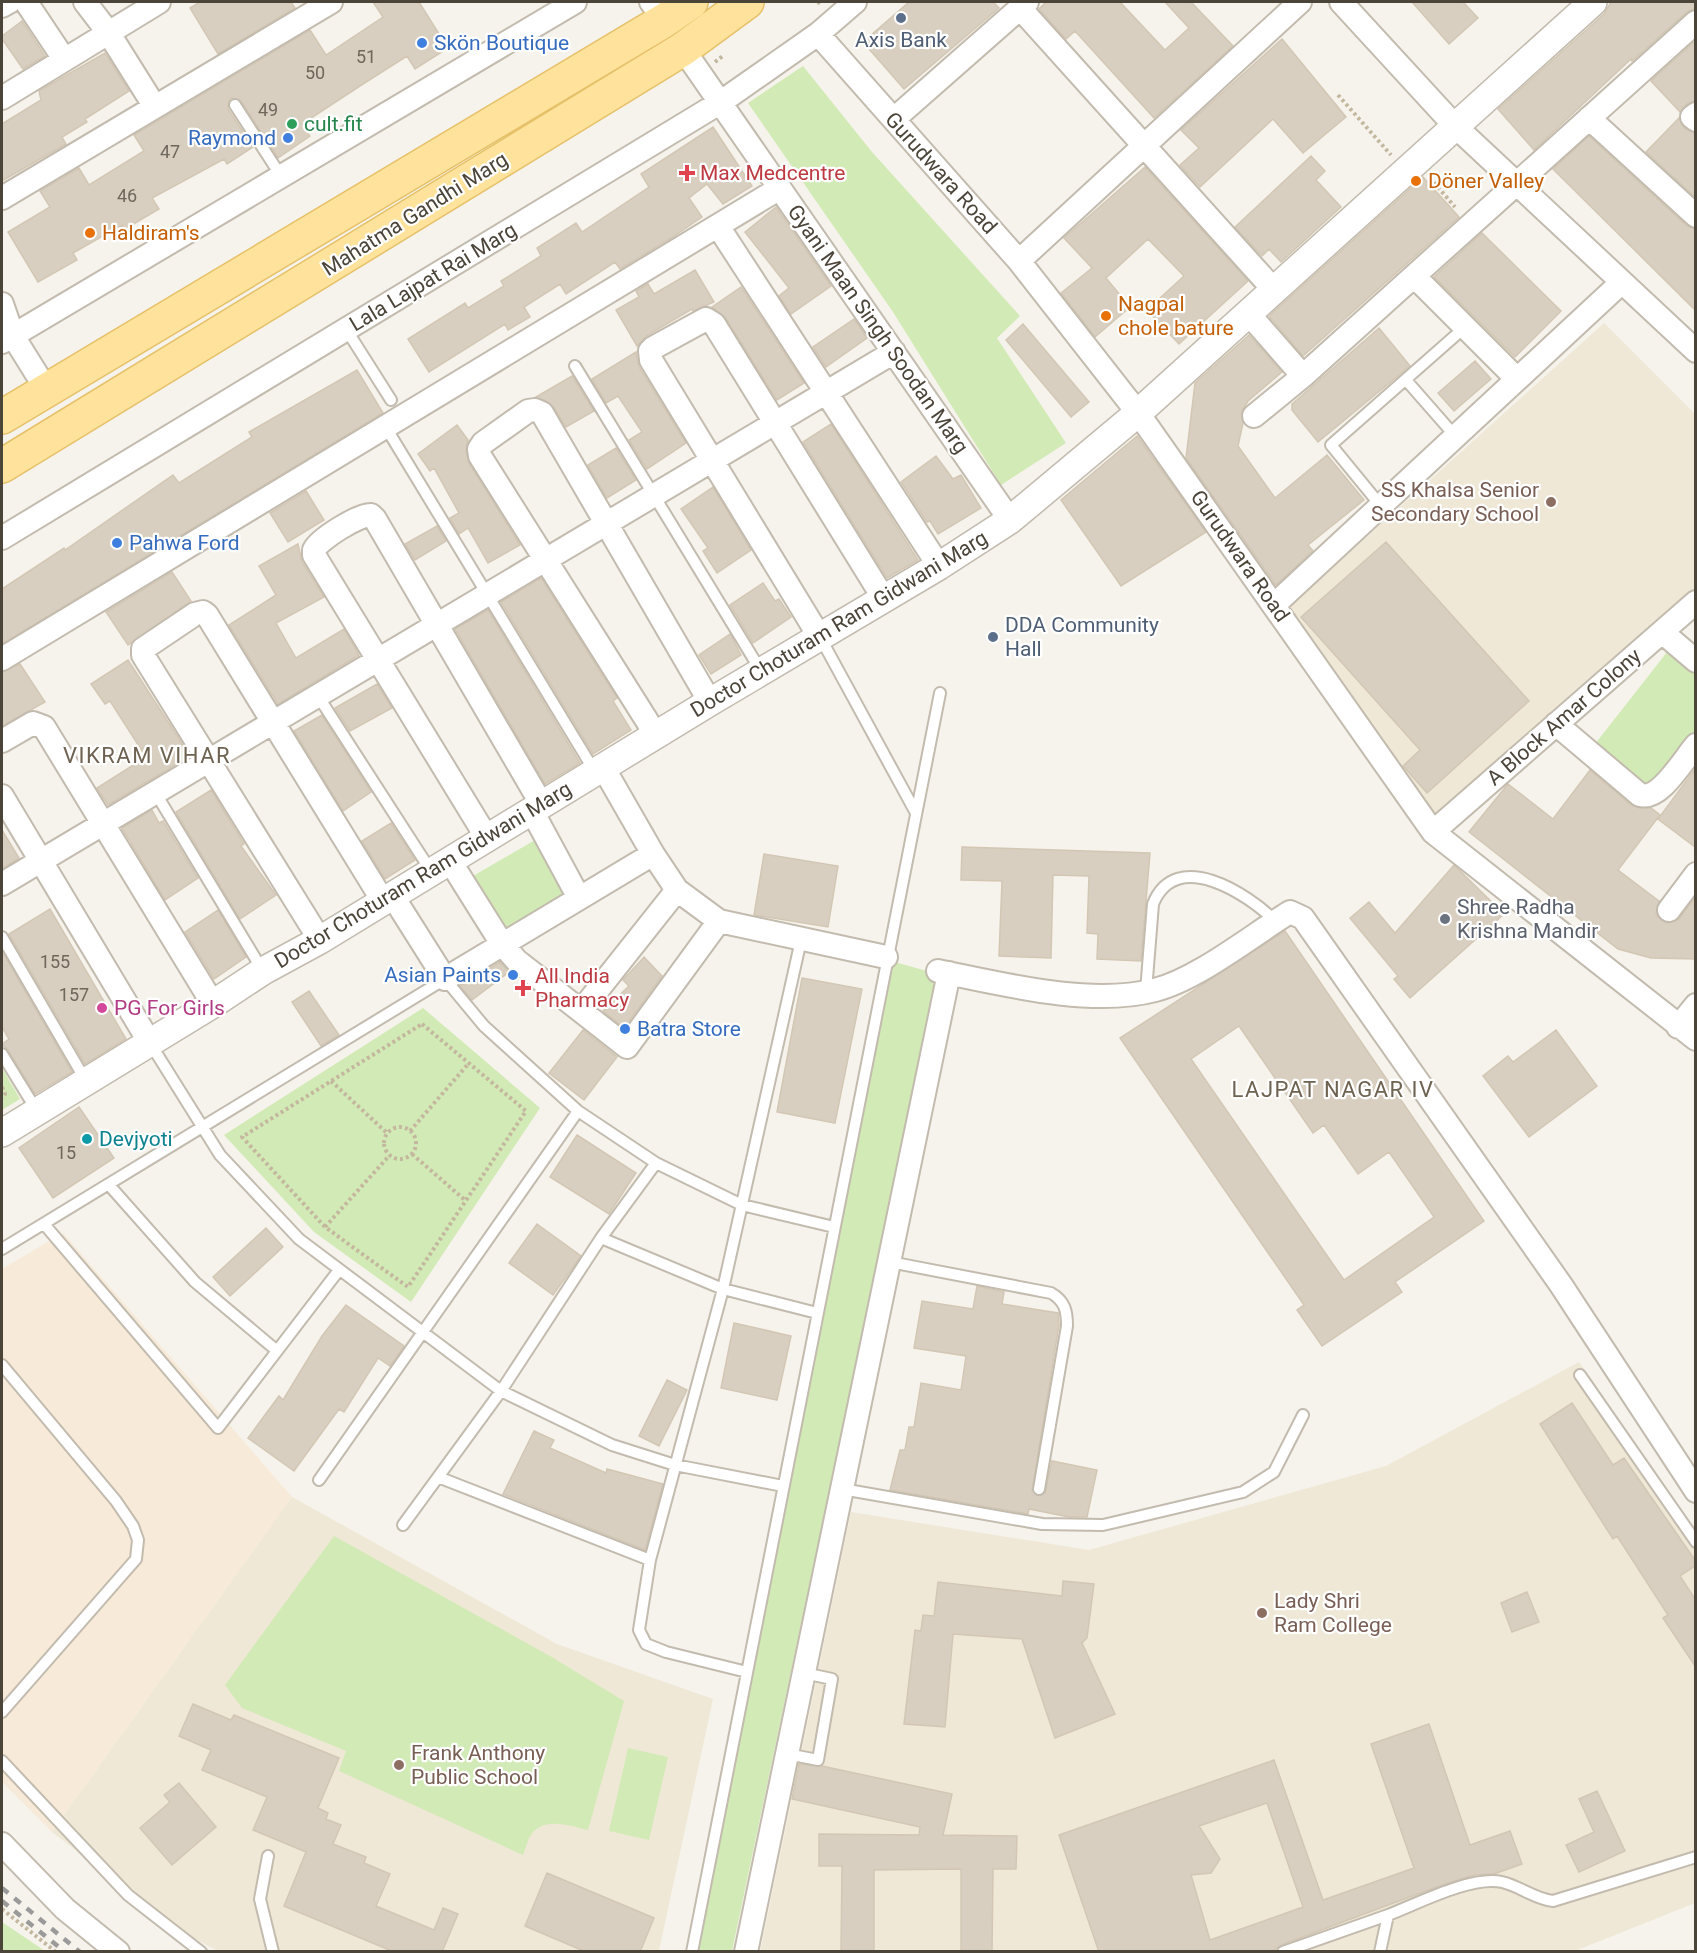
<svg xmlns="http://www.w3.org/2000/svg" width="1697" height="1953" font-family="Roboto,sans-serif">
<rect width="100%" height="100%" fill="#f6f3ec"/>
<!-- commercial -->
<path fill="#f7ead8" d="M63,1233L292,1497L52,1832L2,1782V1269Z"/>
<!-- education -->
<path fill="#efe8d6" d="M1604,323L1695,414V590L1437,817L1288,608Z
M1579,1362L1695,1530V1903L1575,1951L760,1952L851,1512L1089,1550L1386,1466Z
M292,1497L557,1644L713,1699L659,1951H218L184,1933L52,1832Z"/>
<!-- green -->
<path fill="#d2eab5" d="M803,66L872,152L1020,316L997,338L1066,443L1001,485L893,312L748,103Z
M1671,647L1695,666V735L1653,790L1595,744Z
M535,840L567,895L506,931L473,876Z
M887,960L938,974L732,1951L697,1952Z
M423,1008L540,1108L411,1302L314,1232L224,1135Z
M2,1068L20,1099L2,1110Z
M334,1536L550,1656L624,1701L588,1830C571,1826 547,1817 533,1832C528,1837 526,1848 523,1855L339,1771L346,1751L242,1708L225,1685Z
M628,1748L668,1757L649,1840L609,1831Z
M2,1922L45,1951H2Z"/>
<!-- building -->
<path fill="#d8cfc1" stroke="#d3c7b4" stroke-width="1.5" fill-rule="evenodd" d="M200,2H291L295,8L218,54L190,8Z
M373,2H419L448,48L415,69L407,56L363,84L302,124L310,136L278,158L241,101L231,98L228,102V109L253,147L227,164L224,159L152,198L159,209L125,229L122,225L73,253L77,260L38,282L8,232L50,207L40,191L79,168L89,185L144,151L134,135L310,30L326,55L383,17Z
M909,2H993L999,8L904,89L863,42Z
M1046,2H1120L1165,50L1189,28L1165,2H1191L1233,46L1154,118L1075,31L1066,39L1039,9Z
M1412,2H1463L1478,18L1449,44Z
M1611,2H1695V9L1687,12L1632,61L1631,59L1534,150L1498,109L1604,14Z
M22,21L45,56L23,69L2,39V36Z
M1282,39L1346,117L1303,153L1273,119L1200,187L1180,165L1199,148L1181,130Z
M1695,41V101L1688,103L1680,112L1651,81Z
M105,53L129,91L85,119L87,122L62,137L66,144L2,181V124L41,100L39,91Z
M1679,118L1684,128L1695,133V197L1646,152Z
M713,127L752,186L723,204L707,184L689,198L702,217L671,238L620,269L615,262L566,294L560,284L524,307L530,317L508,330L505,324L429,372L408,339L465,303L468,308L504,286L501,281L541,256L537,248L576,223L582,232L649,187L641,174Z
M1589,136L1687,226L1695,229V310L1553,169Z
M1311,156L1325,171L1316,180L1341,207L1281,262L1269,249L1262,256L1235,227Z
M1145,167L1248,281L1179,344L1147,310L1184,276L1148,239L1106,278L1130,307L1095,337L1061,293L1092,268L1064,238Z
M1423,177L1459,217L1303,356L1269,316Z
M776,207L831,286L791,314L779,296L789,288L745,232Z
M1482,233L1561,311L1515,357L1434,277Z
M695,270L714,302L693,311L692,309L646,336L637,346L616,310L639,297L636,291L648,284L654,294Z
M741,287L804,383L777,400L725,317L712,307Z
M854,319L867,338L826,367L813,347Z
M1023,324L1089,402L1071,417L1006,340Z
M1379,328L1410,366L1318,442L1292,410V404Z
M1249,335L1282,372L1248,401L1242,411L1243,423L1238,446L1275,498L1327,455L1364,500L1308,545L1313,551L1276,585L1186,458L1195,383Z
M636,352L639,367L686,443L647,469L629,440L642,432L618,396L606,403L592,379Z
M1475,361L1491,379L1454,411L1438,393Z
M357,370L383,413L2,644V589L64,548L65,550L173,475L179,483L252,437L249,432Z
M572,376L594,411L566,427L553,406L536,397Z
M831,424L918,560L887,578L803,442Z
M457,425L468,440L466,451L469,463L520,545L488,563L468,528L459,534L450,518L459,513L434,468L430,471L418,454Z
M1137,436L1206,532L1121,586L1061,500Z
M616,448L636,480L607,498L588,465Z
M936,456L953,479L961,475L981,508L938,534L930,521L927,522L901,482Z
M713,487L751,550L717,573L703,551L708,548L681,509Z
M306,491L324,520L288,542L270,513Z
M437,526L446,541L415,560L405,544Z
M1386,542L1529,701L1427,793L1403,766L1420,750L1301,617Z
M298,544L302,562L324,597L276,623L296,658L344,629L359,655L278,704L229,625L276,595L259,566Z
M172,572L191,601L128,645L106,612Z
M541,578L617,698L613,701L631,730L593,754L501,602Z
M763,583L775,601L779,599L791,617L753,643L730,605Z
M488,610L580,763L545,784L455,629Z
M730,634L741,655L711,674L699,655Z
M128,660L190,756L108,805L97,788L146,757L110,701L105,704L91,684Z
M20,664L45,702L2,726V672Z
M377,684L392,708L350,731L335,708Z
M322,715L371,792L343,811L294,731Z
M1695,769V847L1658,819Z
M1590,770L1631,805L1651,808L1660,815L1618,870L1659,901L1656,915L1667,923L1679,919L1695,897V959L1651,958L1618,949L1469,832L1508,784L1553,819Z
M211,790L244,844L241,846L276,895L240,919L176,812Z
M152,810L159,823L163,821L198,878L165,900L122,828Z
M391,823L415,860L385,879L362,841Z
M2,830L19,858L2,869Z
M962,847L1150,853L1141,961L1097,959L1098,934L1087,933L1089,876L1053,875L1051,958L999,956L1002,881L961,880Z
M764,854L838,866L828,927L754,915Z
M1454,865L1504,914L1410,998L1394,979L1398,976L1350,918L1369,902L1395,933Z
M50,909L126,1039L85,1064L9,934Z
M218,910L246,957L214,979L185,932Z
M1285,931L1484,1221L1395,1282L1402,1292L1322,1346L1297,1310L1304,1305L1120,1038ZM1239,1026L1313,1133L1324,1125L1358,1174L1389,1152L1434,1217L1344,1280L1191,1059Z
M2,951L72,1072L35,1094L8,1050L2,1044L9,1039L2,1027Z
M644,957L662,976L624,1028L603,1011L629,986L623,980Z
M500,962L509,972L472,1000L460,986Z
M802,978L862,989L835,1123L777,1112Z
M309,991L339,1035L321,1046L292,1002Z
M583,1030L617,1057L584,1100L549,1073Z
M1556,1030L1597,1086L1529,1137L1483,1076L1508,1056L1513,1062Z
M79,1107L114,1158L53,1198L19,1148Z
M577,1135L636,1173L609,1214L550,1177Z
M537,1224L581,1256L553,1295L509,1263Z
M266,1228L283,1247L230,1296L213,1277Z
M977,1286L1004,1292L1002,1304L1058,1313L1059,1325L1032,1491L1038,1496L1045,1493L1052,1461L1097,1470L1087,1517H1069L1029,1509L1028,1514L890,1490L900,1450H905L909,1427H914L921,1383L961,1390L966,1356L914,1348L922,1301L973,1309Z
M346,1305L404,1346L390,1366L378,1358L344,1412L339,1409L294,1471L248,1438L279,1396L283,1400L322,1336Z
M734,1323L791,1336L777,1400L721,1388Z
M667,1380L687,1390L659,1446L639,1436Z
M1572,1403L1613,1465L1624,1458L1695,1560V1566L1680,1576L1695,1599V1666L1663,1618L1668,1615L1617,1536L1613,1539L1540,1424Z
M534,1431L554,1440L550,1448L606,1473L607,1469L663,1484L645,1550L503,1494Z
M1063,1581L1094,1584L1087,1638L1082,1643L1115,1714L1055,1738L1022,1639L953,1634L945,1727L904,1724L915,1630L921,1631L923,1615L934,1616L938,1582L1062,1596Z
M1527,1592L1539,1622L1512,1632L1501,1603Z
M193,1704L231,1720L234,1715L339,1758L318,1808L328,1813L326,1819L341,1825L333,1844L366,1857L364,1863L390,1874L376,1906L434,1930L443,1908L458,1914L442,1952H394L284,1906L306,1852L253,1830L267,1797L202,1770L211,1750L179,1736Z
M1429,1724L1470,1845L1510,1831L1522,1864L1494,1874L1474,1875L1442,1885L1281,1945L1271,1952H1099L1059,1835L1274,1760L1323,1900L1414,1868L1371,1744ZM1267,1803L1303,1907L1210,1940L1191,1875L1211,1873L1220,1859L1199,1826Z
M799,1764L822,1766L952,1794L943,1835L1017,1836L1016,1869H993L992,1952H961V1869L874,1870V1952H841L842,1866H819V1834L919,1835L920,1827L792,1799Z
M179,1783L216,1827L172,1865L140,1828L170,1802L164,1795Z
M1597,1791L1625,1851L1579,1872L1566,1845L1594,1832L1579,1799Z
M547,1873L654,1918L640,1952H586L525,1926Z"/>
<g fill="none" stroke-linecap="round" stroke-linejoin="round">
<!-- service casing -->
<g stroke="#c2bbae" stroke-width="14">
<path id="service" d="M235,105L281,176
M346,329L391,400
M575,366L761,671
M1406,380L1456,437
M385,426L595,772
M1381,506L1331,445L1464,328
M820,637L916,813
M318,696L431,871
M155,792L263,971
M2,937L86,1081
M1146,991L1153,904C1176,847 1248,894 1275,921
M150,1043L220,1155L299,1239L501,1391L612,1445L675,1465L783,1486
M2,1054L37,1111
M109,1185L195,1282L276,1350
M44,1224L218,1428L339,1270
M601,1238L723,1289L817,1313
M2,1249L445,979L484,1026L578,1111
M890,1262L1051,1293C1065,1301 1067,1311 1067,1326L1039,1489
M2,1365L116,1501L133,1526L138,1540L136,1559L2,1712
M1580,1375L1696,1542
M438,1477L650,1560
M319,1480L578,1111L656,1163
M842,1489L1042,1524L1103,1525L1243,1492L1274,1472L1303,1415
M403,1525L501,1391L601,1238L656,1163L742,1205L834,1227
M747,1672L666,1652L646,1644L639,1630L650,1560L723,1289L801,940
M787,1754L818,1760L832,1679L804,1673
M2,1761L128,1895L201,1952
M268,1856L260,1899L273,1952
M692,1952L940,693
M1283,1952L1388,1915
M1380,1952L1388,1915C1417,1904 1472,1875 1502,1882C1520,1886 1534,1899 1553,1901L1696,1857"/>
</g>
<!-- minor casing -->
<g stroke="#c2bbae" stroke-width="26">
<path id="minor" d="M26,2L64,59
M85,2L108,32L155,107
M651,2L665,20
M1341,2L1455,126L1696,351
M2,6L9,2
M1020,8L1274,290
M818,34L1019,261L1138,413L1433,832L1696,1039
M683,49L1010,520
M2,98L159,2
M1696,114L1692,117L1696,120
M1589,118L1696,216
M894,119L1027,2
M2,198L331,2
M725,237L939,566
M1019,261L1300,2
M1414,276L1517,379
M2,304L13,336L46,389
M1248,313L1303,376
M2,342L575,2
M1254,416L1303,376L1696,22
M2,538L721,102L818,34L855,2
M1274,605L1622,282
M1662,632L1696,661
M819,636L651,360L650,351L653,348L706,319L714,324L884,599
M2,659L780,188
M1556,724L1640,795C1660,801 1683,760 1696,745
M656,735L480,456L479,449L483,443L528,411L535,410L542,413L710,702
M2,741L33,723L44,727L213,1004
M603,767L653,854L677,890L719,921L886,957
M2,796L150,1043
M532,811L579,898
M1433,832L1696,602
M487,838L314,555V550C319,539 360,514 371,515L375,519L542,805
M450,861L502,944L517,961L627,1047L719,921
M2,884L894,352
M392,895L445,979L653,854
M1669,910L1696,874
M320,940L143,655V649L195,614L203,612L207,615L383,901
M938,971C1002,984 1091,1007 1155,990C1198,979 1251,936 1290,912L1303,918L1561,1285L1696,1491
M581,1011L677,890
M1678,1027L1696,1005
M2,1844L65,1909L118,1952
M746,1952L949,973"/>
</g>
<!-- tertiary casing -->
<g stroke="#c2bbae" stroke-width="30">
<path id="tertiary" d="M2,1133L213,1004L263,971L320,940L710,702L939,566L1010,520L1138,413L1593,2"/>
</g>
<!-- primary casing -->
<g stroke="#e6c16a" stroke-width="36">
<path id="primary" d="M2,417L665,20L691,2
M2,466L683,49L747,2"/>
</g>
<!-- path -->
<path stroke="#c4b79f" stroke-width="4" stroke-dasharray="3 3" stroke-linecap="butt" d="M817,3L820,2
M715,62L724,55
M1338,95L1391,155
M1430,178L1455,207
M422,1024L526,1111L408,1287L325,1227L242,1137Z
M331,1081L387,1133
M2,1087L5,1094L2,1098
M384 1143a16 16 0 1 1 32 0a16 16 0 1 1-32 0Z
M410,1131L469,1063
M412,1154L466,1201
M325,1227L389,1156
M2,1909L56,1952"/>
<!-- service -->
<use href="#service" stroke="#fff" stroke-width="10"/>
<!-- minor -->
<use href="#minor" stroke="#fff" stroke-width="22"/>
<!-- tertiary -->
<use href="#tertiary" stroke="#fff" stroke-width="27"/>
<!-- primary -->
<use href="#primary" stroke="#ffe39c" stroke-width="33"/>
<!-- rail -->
<path stroke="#9a9a9a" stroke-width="4.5" stroke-dasharray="8 8" stroke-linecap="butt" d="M2,1888L80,1952
M2,1901L65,1952"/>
</g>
<!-- markers -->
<g fill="#5c6f8a" stroke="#fff" stroke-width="2">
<circle cx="901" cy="18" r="6"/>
<circle cx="993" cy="637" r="6"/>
</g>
<g fill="#3f7fe0" stroke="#fff" stroke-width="2">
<circle cx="422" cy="43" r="6"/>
<circle cx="288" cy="138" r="6"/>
<circle cx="117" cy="543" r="6"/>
<circle cx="513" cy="975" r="6"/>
<circle cx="625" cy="1029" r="6"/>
</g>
<circle fill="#2e9e5b" stroke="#fff" stroke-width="2" cx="292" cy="124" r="6"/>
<g fill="#e0444e" stroke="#fff" stroke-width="2">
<path d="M684 164h6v6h6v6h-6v6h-6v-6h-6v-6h6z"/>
<path d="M520 979h6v6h6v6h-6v6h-6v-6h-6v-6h6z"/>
</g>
<g fill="#e8710a" stroke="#fff" stroke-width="2">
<circle cx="1416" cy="181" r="6"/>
<circle cx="90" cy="233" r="6"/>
<circle cx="1106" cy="316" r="6"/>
</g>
<g fill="#8d6e63" stroke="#fff" stroke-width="2">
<circle cx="1551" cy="502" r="6"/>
<circle cx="1262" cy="1613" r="6"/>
<circle cx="399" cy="1765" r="6"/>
</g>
<circle fill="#6b7280" stroke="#fff" stroke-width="2" cx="1445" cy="919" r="6"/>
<circle fill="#d1479c" stroke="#fff" stroke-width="2" cx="102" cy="1008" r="6"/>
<circle fill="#0f9aa8" stroke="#fff" stroke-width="2" cx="87" cy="1139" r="6"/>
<g text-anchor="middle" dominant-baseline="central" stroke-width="4.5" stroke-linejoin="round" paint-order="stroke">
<!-- number labels -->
<g font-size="18" fill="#6e675b">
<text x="366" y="56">51</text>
<text x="315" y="72">50</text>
<text x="268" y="109">49</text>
<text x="170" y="151">47</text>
<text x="127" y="195">46</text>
<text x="55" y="961">155</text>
<text x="74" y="994">157</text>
<text x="66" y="1152">15</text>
</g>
<!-- service labels -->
<g font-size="21" fill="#4e5e75" stroke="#fff">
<text x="901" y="40">Axis Bank</text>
<text x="1005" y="625" text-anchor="start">DDA Community<tspan x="1005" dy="24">Hall</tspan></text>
</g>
<!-- shop labels -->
<g font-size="21" fill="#366cbe" stroke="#fff" text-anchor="start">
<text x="434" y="43">Skön Boutique</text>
<text x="276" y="138" text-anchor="end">Raymond</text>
<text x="129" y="543">Pahwa Ford</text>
<text x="501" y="975" text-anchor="end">Asian Paints</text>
<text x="637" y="1029">Batra Store</text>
</g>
<!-- leisure labels -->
<g font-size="21" fill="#27864d" stroke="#fff" text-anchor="start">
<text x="304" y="124">cult.fit</text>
</g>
<!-- health labels -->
<g font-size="21" fill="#be3a42" stroke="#fff" text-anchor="start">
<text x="700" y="173">Max Medcentre</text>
<text x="535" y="976">All India<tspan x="535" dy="24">Pharmacy</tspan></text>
</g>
<!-- street labels -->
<g font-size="21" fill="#4b4439" stroke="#fff">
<text transform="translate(941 173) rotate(48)">Gurudwara Road</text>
<text transform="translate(415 214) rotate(-32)">Mahatma Gandhi Marg</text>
<text transform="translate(433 277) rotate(-31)">Lala Lajpat Rai Marg</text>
<text transform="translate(878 329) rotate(55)">Gyani Maan Singh Soodan Marg</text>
<text transform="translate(1240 556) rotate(55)">Gurudwara Road</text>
<text transform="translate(839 624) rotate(-31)">Doctor Choturam Ram Gidwani Marg</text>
<text transform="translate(1564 717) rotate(-41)">A Block Amar Colony</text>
<text transform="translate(423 875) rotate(-31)">Doctor Choturam Ram Gidwani Marg</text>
</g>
<!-- food labels -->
<g font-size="21" fill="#c56008" stroke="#fff" text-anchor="start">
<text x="1428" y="181">Döner Valley</text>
<text x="102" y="233">Haldiram's</text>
<text x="1118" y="304">Nagpal<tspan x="1118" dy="24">chole bature</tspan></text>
</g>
<!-- education labels -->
<g font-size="21" fill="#785e54" stroke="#fff" text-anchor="start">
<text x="1539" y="490" text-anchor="end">SS Khalsa Senior<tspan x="1539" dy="24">Secondary School</tspan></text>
<text x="1274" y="1601">Lady Shri<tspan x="1274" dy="24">Ram College</tspan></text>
<text x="411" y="1753">Frank Anthony<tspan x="411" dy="24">Public School</tspan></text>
</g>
<!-- worship labels -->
<g font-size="21" fill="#5b616d" stroke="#fff" text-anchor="start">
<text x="1457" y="907">Shree Radha<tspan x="1457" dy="24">Krishna Mandir</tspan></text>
</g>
<!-- hotel labels -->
<g font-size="21" fill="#b23c85" stroke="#fff" text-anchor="start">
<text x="114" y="1008">PG For Girls</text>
</g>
<!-- culture labels -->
<g font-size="21" fill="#0d838f" stroke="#fff" text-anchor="start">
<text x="99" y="1139">Devjyoti</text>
</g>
<!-- neighbourhood labels -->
<g font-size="22" letter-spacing="1.5" fill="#6e6250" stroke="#fff">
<text x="147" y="755">VIKRAM VIHAR</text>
<text x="1333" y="1089">LAJPAT NAGAR IV</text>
</g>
</g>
<!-- border -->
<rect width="1697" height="1953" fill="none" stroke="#4b4439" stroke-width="6"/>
</svg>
